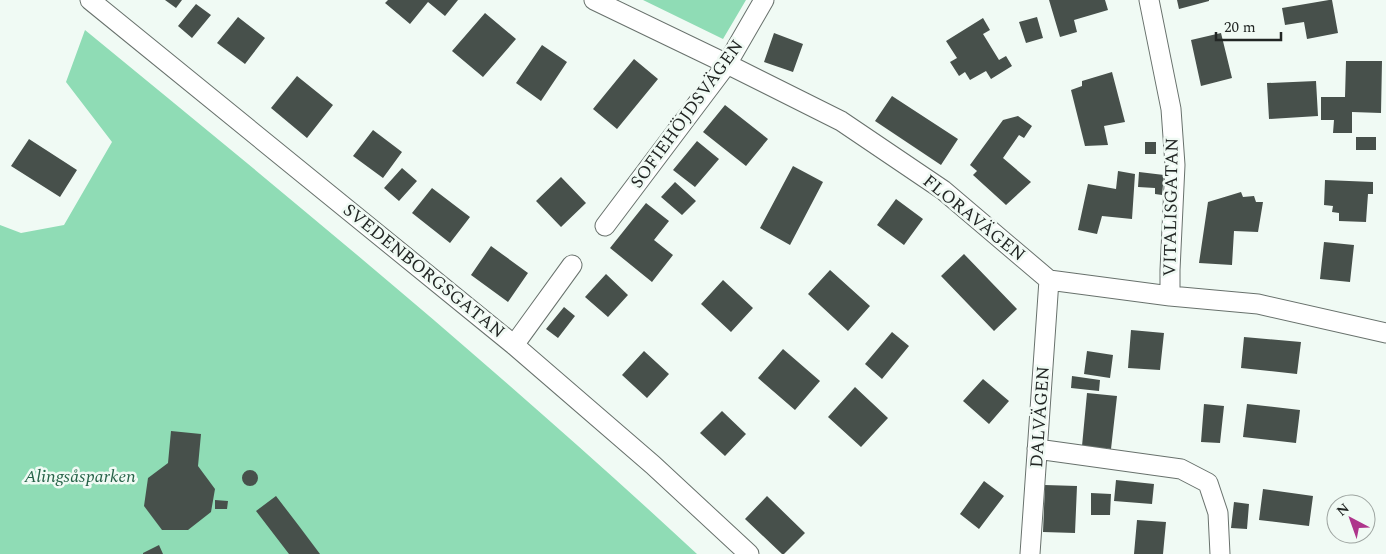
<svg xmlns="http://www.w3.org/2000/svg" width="1386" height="554" font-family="Spectral,serif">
<rect width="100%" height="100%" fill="#f0faf4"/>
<!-- green -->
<path fill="#8fdcb5" d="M643,0H746L723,39Z
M85,30C293,200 500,371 697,554H0V225L21,233L64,225L112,142L66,82Z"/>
<!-- building -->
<path fill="#47504b" d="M165,0H182L176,8Z
M388,0H458L445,16L428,2L410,24L385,3Z
M1049,0H1105L1108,10L1074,20L1077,32L1060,37Z
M1177,0H1209V1L1179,9Z
M1329,0H1332L1338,33L1307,39L1304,22L1285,25L1282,8Z
M196,4L211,15L192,38L178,26Z
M485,13L516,39L483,77L452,51Z
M238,17L265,38L245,64L217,43Z
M1037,17L1043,38L1026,43L1019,22Z
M983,18L990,30L983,34L999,60L1006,56L1012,66L991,79L986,71L970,80L965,72L959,76L950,62L957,58L946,41Z
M774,33L803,44L793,72L764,62Z
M1221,33L1232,78L1201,86L1191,40Z
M542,45L567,62L541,101L516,83Z
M634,59L658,79L617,129L593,109Z
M1346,61H1382L1381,113L1352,112V133H1333L1334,120H1321V97H1345Z
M1112,72L1125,122L1104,126L1108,145L1085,146L1071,90L1082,86V81Z
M297,76L333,105L307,138L271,108Z
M1316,81L1318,116L1269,119L1267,83Z
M892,96L958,139L941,165L875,121Z
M725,105L768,139L746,166L703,132Z
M1018,116L1032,126L1024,138L1019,135L1003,158L1031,182L1006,205L973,175L977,171L970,165L1003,120Z
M373,130L402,152L383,178L353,156Z
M1356,137H1376V150H1356Z
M29,139L77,170L60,197L11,166Z
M697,141L719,159L695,187L673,170Z
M1145,142H1156V154H1145Z
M793,166L823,182L790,245L760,228Z
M402,168L417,181L399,201L384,188Z
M1118,171L1135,174L1132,219L1102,216L1097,234L1078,230L1088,184L1116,189Z
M1139,172L1164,175L1162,195L1155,194V188L1138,187Z
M561,177L586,203L561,227L536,201Z
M1325,180L1373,182V194H1368L1366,222L1339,221V213L1332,212L1333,206L1324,205Z
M675,182L696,201L682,215L661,197Z
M432,188L470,217L450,243L412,213Z
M1241,192L1243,197L1254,196L1256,202H1263L1258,232L1234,231L1232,265L1199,263L1208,202Z
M896,199L923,219L904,245L877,225Z
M646,203L669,221L654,240L673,255L652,282L610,248Z
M1324,242L1354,245L1350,282L1320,279Z
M491,246L528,273L508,302L471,275Z
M964,254L1017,309L994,331L941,276Z
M830,270L870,306L848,331L808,294Z
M606,274L628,295L608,317L585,297Z
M723,280L753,308L731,332L701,304Z
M564,307L575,316L558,338L546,329Z
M1131,330L1164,333L1160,370L1128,368Z
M892,332L909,346L882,379L865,364Z
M1244,337L1301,342L1297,374L1241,368Z
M783,349L820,381L795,410L758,378Z
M644,351L669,374L647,398L622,375Z
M1087,351L1113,355L1110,378L1084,374Z
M1072,376L1100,380L1099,391L1071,388Z
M983,379L1009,401L989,424L963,401Z
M855,387L888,418L861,447L828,417Z
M1087,393L1117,396L1111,449L1082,446Z
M1204,404L1224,406L1220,443L1201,442Z
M1247,404L1300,410L1296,443L1243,437Z
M722,411L746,434L725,456L700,433Z
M171,431L201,434L198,466L215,489L211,512L188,530H162L144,506L148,478L168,463Z
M242 478a8 8 0 1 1 16 0a8 8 0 1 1-16 0Z
M1116,480L1154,484L1152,504L1114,501Z
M984,481L1004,496L979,529L960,514Z
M1045,485L1077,486L1075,533L1043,532Z
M1263,489L1313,496L1309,526L1259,520Z
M1091,493L1111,494L1110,515H1091Z
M276,496L299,526L320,554H289L256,511Z
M767,496L805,533L784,554H782L745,519Z
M215,500L228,501L227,509H215Z
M1234,502L1249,504L1247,529L1231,528Z
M1137,520L1166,522L1163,554H1134Z
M159,545L163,554H143V553Z"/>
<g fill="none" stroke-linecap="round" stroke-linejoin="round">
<!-- street casing -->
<g stroke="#68716c" stroke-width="21">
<path id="street" d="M90,0L514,345L653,465L749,554
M594,0L727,64L841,121L943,190L1049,280L1170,296L1258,304L1386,333
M1149,0L1171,109L1175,165L1170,270V296
M605,226L727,64L764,0
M514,345L572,265
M1037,449L1181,469L1208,483L1218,513L1220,554
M1030,554L1049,280"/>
</g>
<!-- street -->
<use href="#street" stroke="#fff" stroke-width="19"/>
</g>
<g text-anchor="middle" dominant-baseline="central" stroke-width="5" stroke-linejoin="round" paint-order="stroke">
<!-- street labels -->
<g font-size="18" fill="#222624" stroke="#f0faf4">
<text transform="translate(687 114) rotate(-54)">SOFIEHÖJDSVÄGEN</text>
<text transform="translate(1171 207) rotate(-89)">VITALISGATAN</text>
<text transform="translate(974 218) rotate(39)">FLORAVÄGEN</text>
<text transform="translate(424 271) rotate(39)">SVEDENBORGSGATAN</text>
<text transform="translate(1040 417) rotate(-86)">DALVÄGEN</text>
</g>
<!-- park labels -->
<g font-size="18" font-style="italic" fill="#256247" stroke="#f0faf4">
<text x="80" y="476">Alingsåsparken</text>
</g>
</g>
<!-- north arrow -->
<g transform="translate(1351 519) rotate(319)"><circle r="24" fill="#f0faf4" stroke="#9ea5a1"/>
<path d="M0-4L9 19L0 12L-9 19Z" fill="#ae358b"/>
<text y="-8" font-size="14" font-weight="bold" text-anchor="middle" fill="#222624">N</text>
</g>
<!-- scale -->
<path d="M1216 32v8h65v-8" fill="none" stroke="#222624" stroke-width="2.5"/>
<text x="1224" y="32" font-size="15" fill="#222624" stroke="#f0faf4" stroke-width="4" paint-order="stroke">20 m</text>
</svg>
